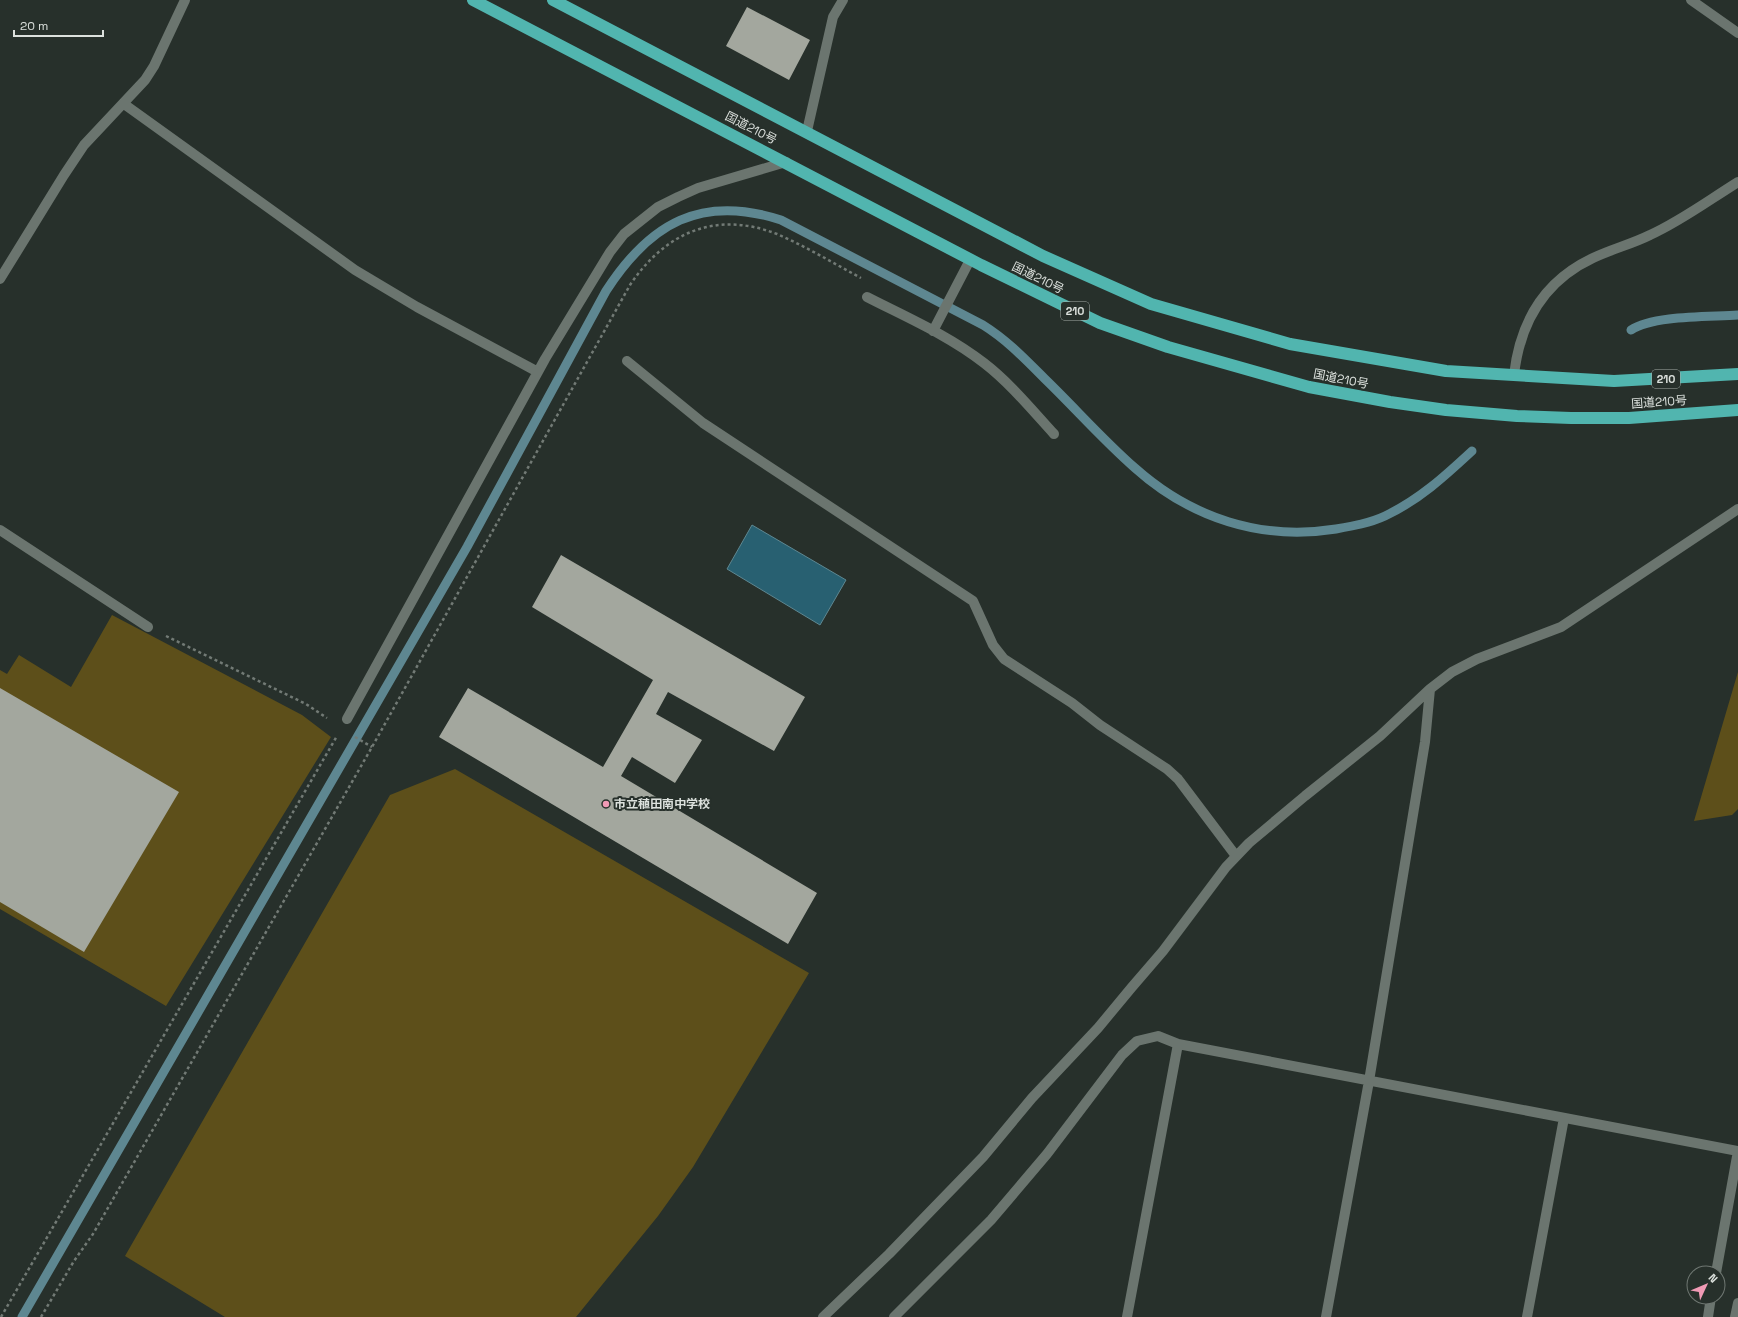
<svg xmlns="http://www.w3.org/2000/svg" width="1738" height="1317" font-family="'Space Grotesk','Noto Sans JP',sans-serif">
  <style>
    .green { fill: #5d4f1a }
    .water { fill: #286071; stroke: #5e8791 }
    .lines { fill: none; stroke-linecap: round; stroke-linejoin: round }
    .stream { stroke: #5e8791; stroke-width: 9 }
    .building { fill: #a3a79e }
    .path { stroke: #727a75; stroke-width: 2.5; stroke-dasharray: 3 3; stroke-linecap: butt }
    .minor { stroke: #6b756f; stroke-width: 10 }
    .highway { stroke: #51b5af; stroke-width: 12 }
    .poi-dot { fill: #f09ab5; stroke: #27302b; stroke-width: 1.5 }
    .labels { text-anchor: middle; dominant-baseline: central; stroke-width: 4; stroke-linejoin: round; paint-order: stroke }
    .shield { fill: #27302b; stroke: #a6aca8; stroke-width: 1 }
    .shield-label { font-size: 11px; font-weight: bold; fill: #dce1dd }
    .street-label { font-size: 12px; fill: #dce1dd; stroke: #27302b }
    .poi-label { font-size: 12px; font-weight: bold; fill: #dce1dd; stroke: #27302b; text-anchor: start }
  </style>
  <rect width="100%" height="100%" fill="#27302b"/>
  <!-- green -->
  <path class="green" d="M112,615l190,100 29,22 -165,269 -166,-97v-239l7,4 12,-19 52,32z
    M1738,672v137l-6,6 -38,6z
    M455,769l354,204 -116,194 -35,49 -82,101h-351l-100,-61 265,-461z"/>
  <!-- water -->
  <path class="water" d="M752,525l94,55 -26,45 -93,-56z"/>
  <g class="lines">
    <!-- stream -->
    <path class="stream" d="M1631,330c22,-15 79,-13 107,-15
      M22,1317l445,-770 139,-256c44,-68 95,-97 175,-71l202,105c24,15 42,34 62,54 30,29 58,61 90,89 56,50 126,73 201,61 17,-3 34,-6 49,-13 34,-16 60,-40 87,-65"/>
  </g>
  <!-- building -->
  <path class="building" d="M747,7l63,33 -21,40 -63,-34z
    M561,555l244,142 -31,54 -106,-59 -12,22 46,26 -27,43 -43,-26 -11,19 196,117 -29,51 -349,-207 29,-49 135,79 50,-87 -121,-73z
    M0,688l179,104 -95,160 -84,-50z"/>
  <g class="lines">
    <!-- path -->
    <path class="path" d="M166,636l140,68 21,14
      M355,737l17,10
      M1,1317l336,-581
      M41,1317l33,-56 19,-27 279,-487 258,-462c35,-52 85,-75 147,-51 28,12 56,29 84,44"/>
    <!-- minor -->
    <path class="minor" d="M1691,0l47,33
      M124,104l231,166 62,37 121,65
      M807,131l26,-114 10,-17
      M0,279l64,-104 20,-30 61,-65 9,-14 31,-66
      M867,297c39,20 81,38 117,66 26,20 48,47 70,71
      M933,331l37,-71
      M627,361l76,62 270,178 20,44 11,14 68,44 28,22 67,44 11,10 58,77
      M1514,375c6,-53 30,-94 79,-117 19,-9 39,-14 57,-23 31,-14 59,-35 88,-53
      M0,530l148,97
      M347,719l198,-360 65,-107 14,-18 34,-27 20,-10 20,-9 88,-26
      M1716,1273l22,-122
      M823,1317l66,-63 94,-97 49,-59 66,-70 34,-41 31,-36 63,-84 23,-24 56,-47 75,-60 50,-47
      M894,1317l97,-97 56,-66 75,-99 15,-14 21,-5 20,8 560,107
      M1127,1317l51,-273
      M1326,1317l43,-236 56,-339 5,-53 22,-17 25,-13 84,-32 177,-118
      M1527,1317l37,-199
      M1708,1317l3,-20
      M1735,1317l3,-14"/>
    <!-- highway -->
    <path class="highway" d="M473,0l508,265 119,58 68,24 141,40 81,15 56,8 71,6 54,2h58l109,-8
      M553,0l490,256 108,48 139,40 156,27 168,10 124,-7"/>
  </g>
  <!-- markers -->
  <circle class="poi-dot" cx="606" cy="804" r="4"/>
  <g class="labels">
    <!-- shield labels -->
    <g class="shield">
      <rect x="1061" y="302" width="28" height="18" rx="3"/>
      <rect x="1652" y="370" width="28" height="18" rx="3"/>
    </g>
    <g class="shield-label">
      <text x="1075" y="311">210</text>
      <text x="1666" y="379">210</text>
    </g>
    <!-- street labels -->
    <g class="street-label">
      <text transform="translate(751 128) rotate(27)">国道210号</text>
      <text transform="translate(1038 278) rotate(26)">国道210号</text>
      <text transform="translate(1341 379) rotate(11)">国道210号</text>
      <text transform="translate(1659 402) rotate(-4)">国道210号</text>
    </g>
    <!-- poi labels -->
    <g class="poi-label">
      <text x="614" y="804">市立稙田南中学校</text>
    </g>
  </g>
  <!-- north arrow -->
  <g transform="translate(1706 1285) rotate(46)"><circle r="19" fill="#27302b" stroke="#6f7772"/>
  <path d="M0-3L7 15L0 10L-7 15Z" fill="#f09ab5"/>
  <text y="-6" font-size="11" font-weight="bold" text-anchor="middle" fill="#dce1dd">N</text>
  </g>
  <!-- scale -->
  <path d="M14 30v6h89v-6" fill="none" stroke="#dce1dd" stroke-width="2"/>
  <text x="20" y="30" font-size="12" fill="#dce1dd" stroke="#27302b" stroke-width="3" paint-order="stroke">20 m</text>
</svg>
